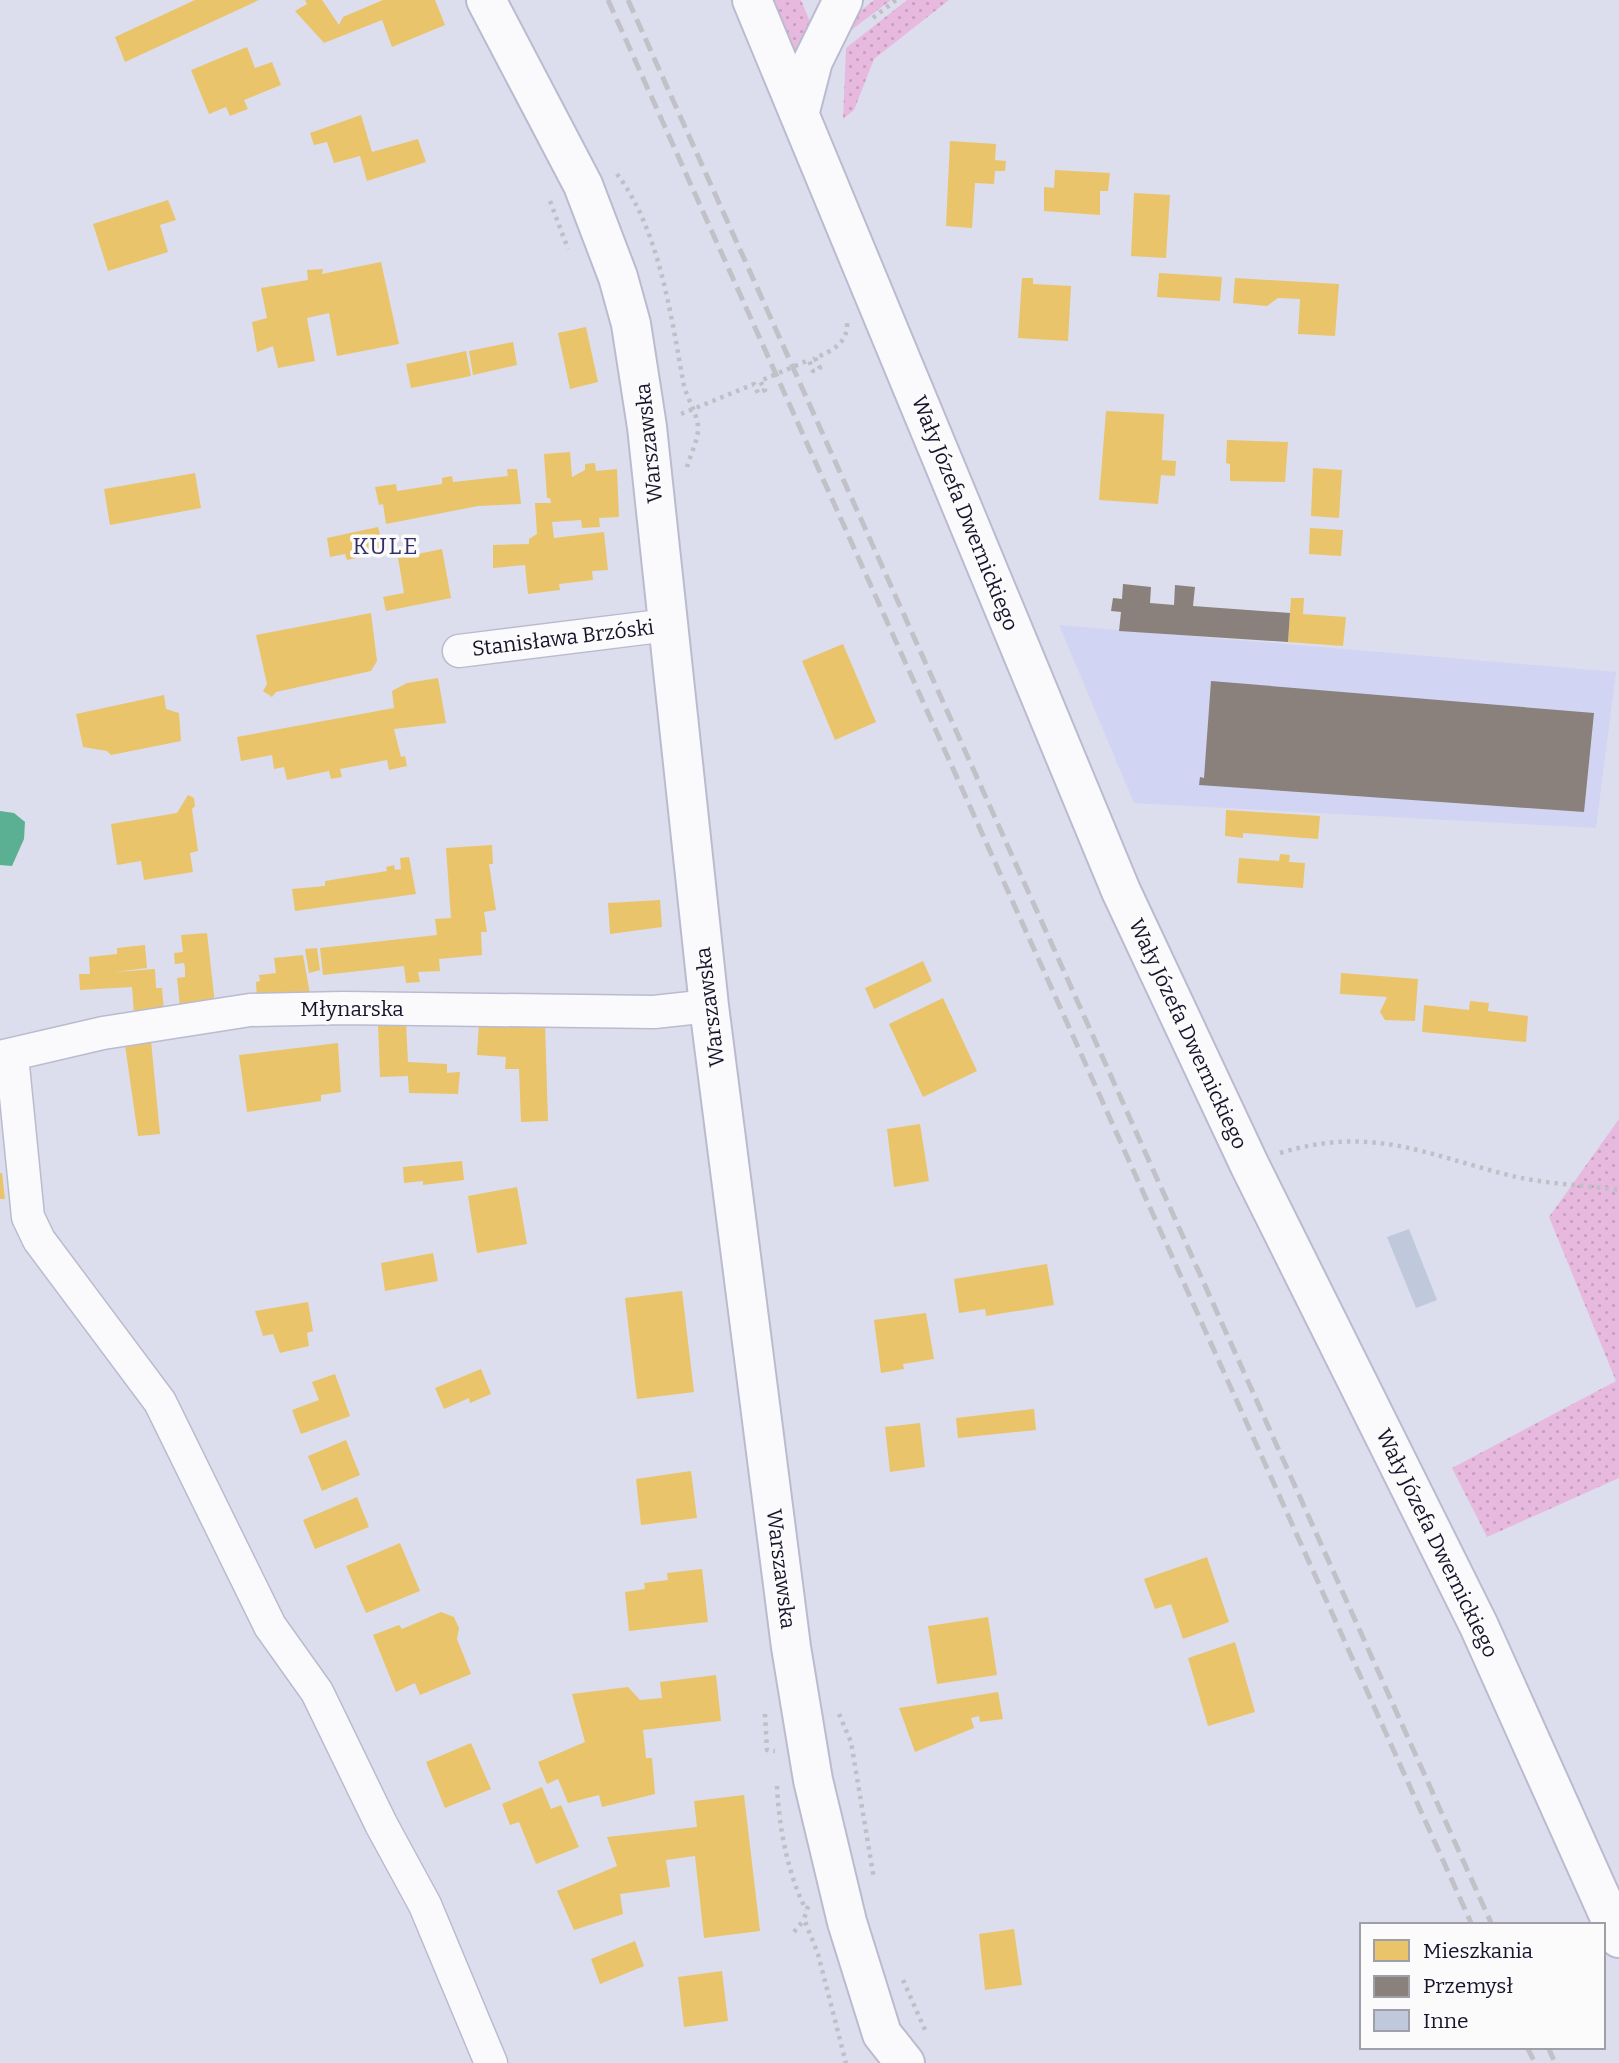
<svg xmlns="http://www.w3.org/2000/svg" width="1619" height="2063" font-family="Bitter,serif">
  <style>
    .built { fill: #d1d4f2 }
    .grass { fill: url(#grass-dots) }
    .water { fill: #5bb094 }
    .homes { fill: #e9c46a }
    .industry { fill: #8a817c }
    .building { fill: #c0c8db }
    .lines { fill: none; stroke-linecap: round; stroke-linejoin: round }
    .street-casing { stroke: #babbcf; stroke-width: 35 }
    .secondary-casing { stroke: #babbcf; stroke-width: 42 }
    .path { stroke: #bfbfc7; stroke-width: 4.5; stroke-dasharray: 3.5 5; stroke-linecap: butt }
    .street { stroke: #fafafc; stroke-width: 32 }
    .secondary { stroke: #fafafc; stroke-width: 38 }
    .rail { stroke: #c1c1c7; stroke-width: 5; stroke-dasharray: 14 7; stroke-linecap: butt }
    .labels { text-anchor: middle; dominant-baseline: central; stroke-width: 7; stroke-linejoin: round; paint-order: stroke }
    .street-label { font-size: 21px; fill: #15142c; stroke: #fbfbfb }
    .neighbourhood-label { font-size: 23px; letter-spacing: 2px; fill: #312f66; stroke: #fbfbfb }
  </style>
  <defs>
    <pattern id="grass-dots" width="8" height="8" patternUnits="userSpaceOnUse" patternTransform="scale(1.75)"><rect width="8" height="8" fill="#e8b9de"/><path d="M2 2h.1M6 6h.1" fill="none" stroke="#c69ebf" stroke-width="1.8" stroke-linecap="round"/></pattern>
  </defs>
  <rect width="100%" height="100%" fill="#dcdeed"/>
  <!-- built -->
  <path class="built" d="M1059,625l557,47 -20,156 -462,-25z"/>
  <!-- grass -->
  <path class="grass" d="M766,0h35l13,31 -14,46z
    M874,0h17l-53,40 14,-22z
    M907,0h42l-75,59 -20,51 -11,9 3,-71z
    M1619,1119v359l-132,59 -35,-69 164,-87 -67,-164z"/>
  <!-- water -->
  <path class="water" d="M0,811l14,2 11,9 -1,17 -12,27 -12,-1z"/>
  <!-- homes -->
  <path class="homes" d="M195,0h64l-134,62 -10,-25z
    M305,0h17l17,25 4,-8 40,-17h52l10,25 -53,22 -10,-27 -58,23 -29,-32 12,-7z
    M247,47l8,21 17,-6 9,23 -37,15 4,9 -8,3 -10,4 -4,-9 -17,7 -18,-44z
    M361,115l11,37 46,-13 8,23 -59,19 -7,-25 -26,7 -7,-21 -13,3 -4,-12z
    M950,141l46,3 -1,16 11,1 -1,10h-10l-1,13 -19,-1 -3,45 -26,-2z
    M1055,170l55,3 -2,18h-8v24l-56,-4v-24l10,1z
    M1134,193l36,2 -4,63 -35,-2z
    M168,200l8,20 -16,5 8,27 -60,19 -15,-47z
    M381,262l18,82 -62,12 -8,-43 -22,5 8,43 -37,7 -5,-22 -16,6 -5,-30 15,-4 -6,-30 47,-8 -1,-10 16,-1 -1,5z
    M1159,273l63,4 -2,24 -63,-4z
    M1022,278h11v6l38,2 -3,55 -50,-3z
    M1235,278l104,6 -4,52 -37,-2 2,-35 -22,-1 -11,8 -34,-3z
    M586,327l12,55 -28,7 -12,-56z
    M513,342l4,23 -44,10 -4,-24z
    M466,351l5,25 -60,12 -5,-24z
    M1106,411l58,3 -2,46 14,1 -1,15 -14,-1 -3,29 -59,-4z
    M1227,440l61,2 -3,40 -55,-1v-17l-4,-1z
    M570,452l2,25 13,-7v-6l10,-1 1,8 21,-2 2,48 -20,1 1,9 -18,1 -1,-8 -29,2 2,16 50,-6 4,38 -16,1 1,9 -34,4 1,6 -32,4 -3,-29 -32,3v-23l36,-1v-5l8,-5 -2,-31h16l-1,-5h-3l-3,-44z
    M1313,468l29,2 -3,48 -28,-2z
    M507,469h10l4,35 -43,2 -92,18 -3,-20 -4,1 -4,-18 21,-3 1,7 45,-7v-6l10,-2 1,6 55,-6z
    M195,473l6,35 -91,17 -6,-36z
    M378,527l5,20 -28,5 1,6 -9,2 -2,-6 -15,3 -3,-19z
    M1310,528l33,2 -2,26 -32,-2z
    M442,549l9,49 -65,13 -3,-14 21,-4 -6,-35z
    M1291,598h13l-1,16 43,3 -3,29 -55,-4z
    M371,613l6,48 -6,10 -95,21 -4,5 -9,-6 4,-7 -11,-49z
    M843,644l33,78 -41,18 -33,-79z
    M438,678l8,45 -52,6 7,28 4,-1 2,10 -18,4 -2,-10 -47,9 2,8 -11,2 -2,-8 -42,9 -3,-13 -10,2 -2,-14 -31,6 -4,-24 157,-29 -2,-17 15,-8z
    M164,695l2,14 13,4 2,28 -70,14 -4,-4 -24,-4 -7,-33z
    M188,795l6,3 1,8 -3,3 6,42 -8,2 3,19 -49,8 -3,-19 -24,4 -6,-41 66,-11z
    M1226,810l94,6 -2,23 -75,-6v5l-18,-2z
    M492,845l1,19h-4l7,46 -12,2 3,20h-6l1,23 -43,4 1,12 -22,1 2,10 -14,1 -2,-17 -81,9 -3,-27 117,-13 -2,-16 16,-1 -5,-70z
    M1280,854l10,1 -1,7 16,1 -2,25 -66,-5 2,-25 40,3z
    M409,857l7,37 -121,17 -3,-22 33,-3v-5l62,-10 -1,-4 8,-2 1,5 6,-1 -1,-11z
    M660,900l2,27 -52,7 -2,-31z
    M207,933l8,71 -35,3 -3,-29 8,-1v-9l-1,-5 -9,1 -1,-11 9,-1 -2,-17z
    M145,945l2,23 -33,4 41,-3 1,19h6l2,23 -30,3 -2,-27 -52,3 -1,-16h11l-1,-17 28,-3v-6z
    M317,948l3,22 -11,3 -4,-24z
    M303,955l7,39 -53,5 -1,-17 4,-1 -1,-6 17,-2 -2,-15z
    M923,961l9,20 -58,28 -9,-21z
    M1341,973l77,6 -3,42 -30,-1 -5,-8 7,-15 -47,-3z
    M943,998l34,73 -54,26 -34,-73z
    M1470,1001l19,2 -1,8 40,5 -2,26 -104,-10 2,-27 45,5z
    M479,1022l66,2 3,97 -27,1 -2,-53h-14l1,-12 -29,-2z
    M406,1023l2,39 39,2v9l13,-1 -2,22 -49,-1 -1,-17 -28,1 -2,-53z
    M151,1041l9,93 -22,2 -13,-91z
    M338,1043l3,49 -20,3v6l-74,11 -8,-57z
    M920,1124l9,57 -35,6 -7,-58z
    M462,1161l2,19 -41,5v-4l-19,2 -1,-16z
    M0,1173h2l3,26h-5z
    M517,1187l10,57 -50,9 -9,-57z
    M433,1253l5,28 -53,10 -4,-28z
    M1047,1264l7,41 -68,11 -1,-7 -26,4 -5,-34z
    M682,1291l12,101 -57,7 -12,-101z
    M308,1302l5,29 -6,2 2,13 -29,7 -7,-19 -10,2 -8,-25z
    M926,1313l8,46 -31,5 1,5 -23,4 -7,-53z
    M481,1369l10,25 -21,9 -1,-5 -25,11 -9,-21z
    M335,1374l15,42 -49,18 -9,-24 27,-10 -7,-18z
    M1034,1409l2,21 -78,8 -2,-20z
    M920,1423l5,44 -35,5 -5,-45z
    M346,1440l14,35 -38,16 -14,-35z
    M691,1471l6,47 -56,7 -5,-46z
    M357,1497l12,30 -54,22 -12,-29z
    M400,1543l20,48 -54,22 -20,-47z
    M1207,1557l22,65 -46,17 -12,-35 -16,5 -11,-30z
    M702,1569l6,53 -79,9 -4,-39 20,-3 -1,-6 24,-3 -1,-7z
    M441,1612l13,5 5,11 -2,11 14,35 -51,21 -5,-12 -19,9 -23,-57 26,-10 3,4z
    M988,1617l9,58 -60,9 -9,-58z
    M1235,1642l20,70 -47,14 -20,-68z
    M716,1675l5,46 -78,9 3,28h6l3,36 -53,13 -3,-12 -31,8 -10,-24 -11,5 -9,-22 47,-20 -13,-48 56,-7 12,13 22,-2 -2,-16z
    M998,1692l5,27 -23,3 -1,-6 -8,2 3,10 -59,24 -16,-44z
    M471,1743l20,46 -46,19 -19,-46z
    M542,1787l9,22 10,-4 18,42 -43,17 -17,-42 -9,3 -8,-21z
    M744,1795l16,136 -56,7 -9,-82 -29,4 4,27 -50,7 3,20 -49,16 -17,-39 60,-25 -10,-29 90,-10 -3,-26z
    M1014,1929l8,56 -37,5 -6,-56z
    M635,1941l9,25 -44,18 -9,-25z
    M722,1971l6,50 -44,6 -6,-50z"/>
  <!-- industry -->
  <path class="industry" d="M1123,584l28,3 -1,16 24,2 1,-20 20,2 -2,19 97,7 -2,29 -169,-11 2,-19 -10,-1 2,-13 9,1z
    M1211,681l383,32 -10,99 -385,-27 1,-8 4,1z"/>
  <!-- building -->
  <path class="building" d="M1409,1229l28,71 -21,8 -29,-71z"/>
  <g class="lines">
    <defs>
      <path id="street" d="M459,651l209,-26
        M12,1056l16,161 11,23 121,162 110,224 47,66 64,132 44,81 66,158
        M0,1057l103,-24 147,-23 93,-2 311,4 55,-6"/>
      <path id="secondary" d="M486,0l97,185 35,92 13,47 16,103 62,579 82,641 22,133 34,142 35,112 23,29
        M752,0l369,891 129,275 229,460 140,312
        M800,111l13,-50 30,-61"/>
    </defs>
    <!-- street casing -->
    <use href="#street" class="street-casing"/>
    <!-- secondary casing -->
    <use href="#secondary" class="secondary-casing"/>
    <!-- path -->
    <path class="path" d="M873,18l23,-18
      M617,174c42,55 54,141 66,207 3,16 13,29 15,45 1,13 -8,29 -11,41
      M550,201l18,48
      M681,414l73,-30 4,9 7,-3 -5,-9 49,-21 4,11 7,-3 -5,-10c17,-7 33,-15 32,-35
      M1280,1153c92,-28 144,1 232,23 34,8 72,9 107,14
      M765,1714l2,36 8,1
      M839,1714l12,28 23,137
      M777,1786c2,41 10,86 29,124
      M808,1906l-4,13 14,35 28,109
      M794,1932l10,-12
      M903,1980l22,50"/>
    <!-- street -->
    <use href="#street" class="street"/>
    <!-- secondary -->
    <use href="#secondary" class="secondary"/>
    <!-- rail -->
    <path class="rail" d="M608,0l864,1925
      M628,0l864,1925
      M1527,2047l8,16
      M1548,2047l7,16"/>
  </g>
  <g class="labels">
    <!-- street labels -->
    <g class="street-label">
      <text transform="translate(649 443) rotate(-96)">Warszawska</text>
      <text transform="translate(965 513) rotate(68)">Wały Józefa Dwernickiego</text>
      <text transform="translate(563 638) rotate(-7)">Stanisława Brzóski</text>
      <text transform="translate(710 1007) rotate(-97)">Warszawska</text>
      <text x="352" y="1009">Młynarska</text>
      <text transform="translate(1188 1034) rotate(65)">Wały Józefa Dwernickiego</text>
      <text transform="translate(1437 1543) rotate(64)">Wały Józefa Dwernickiego</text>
      <text transform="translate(781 1569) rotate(83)">Warszawska</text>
    </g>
    <!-- neighbourhood labels -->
    <g class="neighbourhood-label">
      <text x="386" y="546">KULE</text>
    </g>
  </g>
  <!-- legend -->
  <rect x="1360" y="1923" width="245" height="126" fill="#fbfbfb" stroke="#9f9fa8" stroke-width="2"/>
  <rect x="1374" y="1940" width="35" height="21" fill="#e9c46a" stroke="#9f9fa8" stroke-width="2"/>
  <text x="1423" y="1958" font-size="21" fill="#15142c">Mieszkania</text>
  <rect x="1374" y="1976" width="35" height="21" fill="#8a817c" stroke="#9f9fa8" stroke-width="2"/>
  <text x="1423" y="1993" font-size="21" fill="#15142c">Przemysł</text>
  <rect x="1374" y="2010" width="35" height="21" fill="#c0c8db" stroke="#9f9fa8" stroke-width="2"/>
  <text x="1423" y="2028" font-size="21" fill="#15142c">Inne</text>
</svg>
